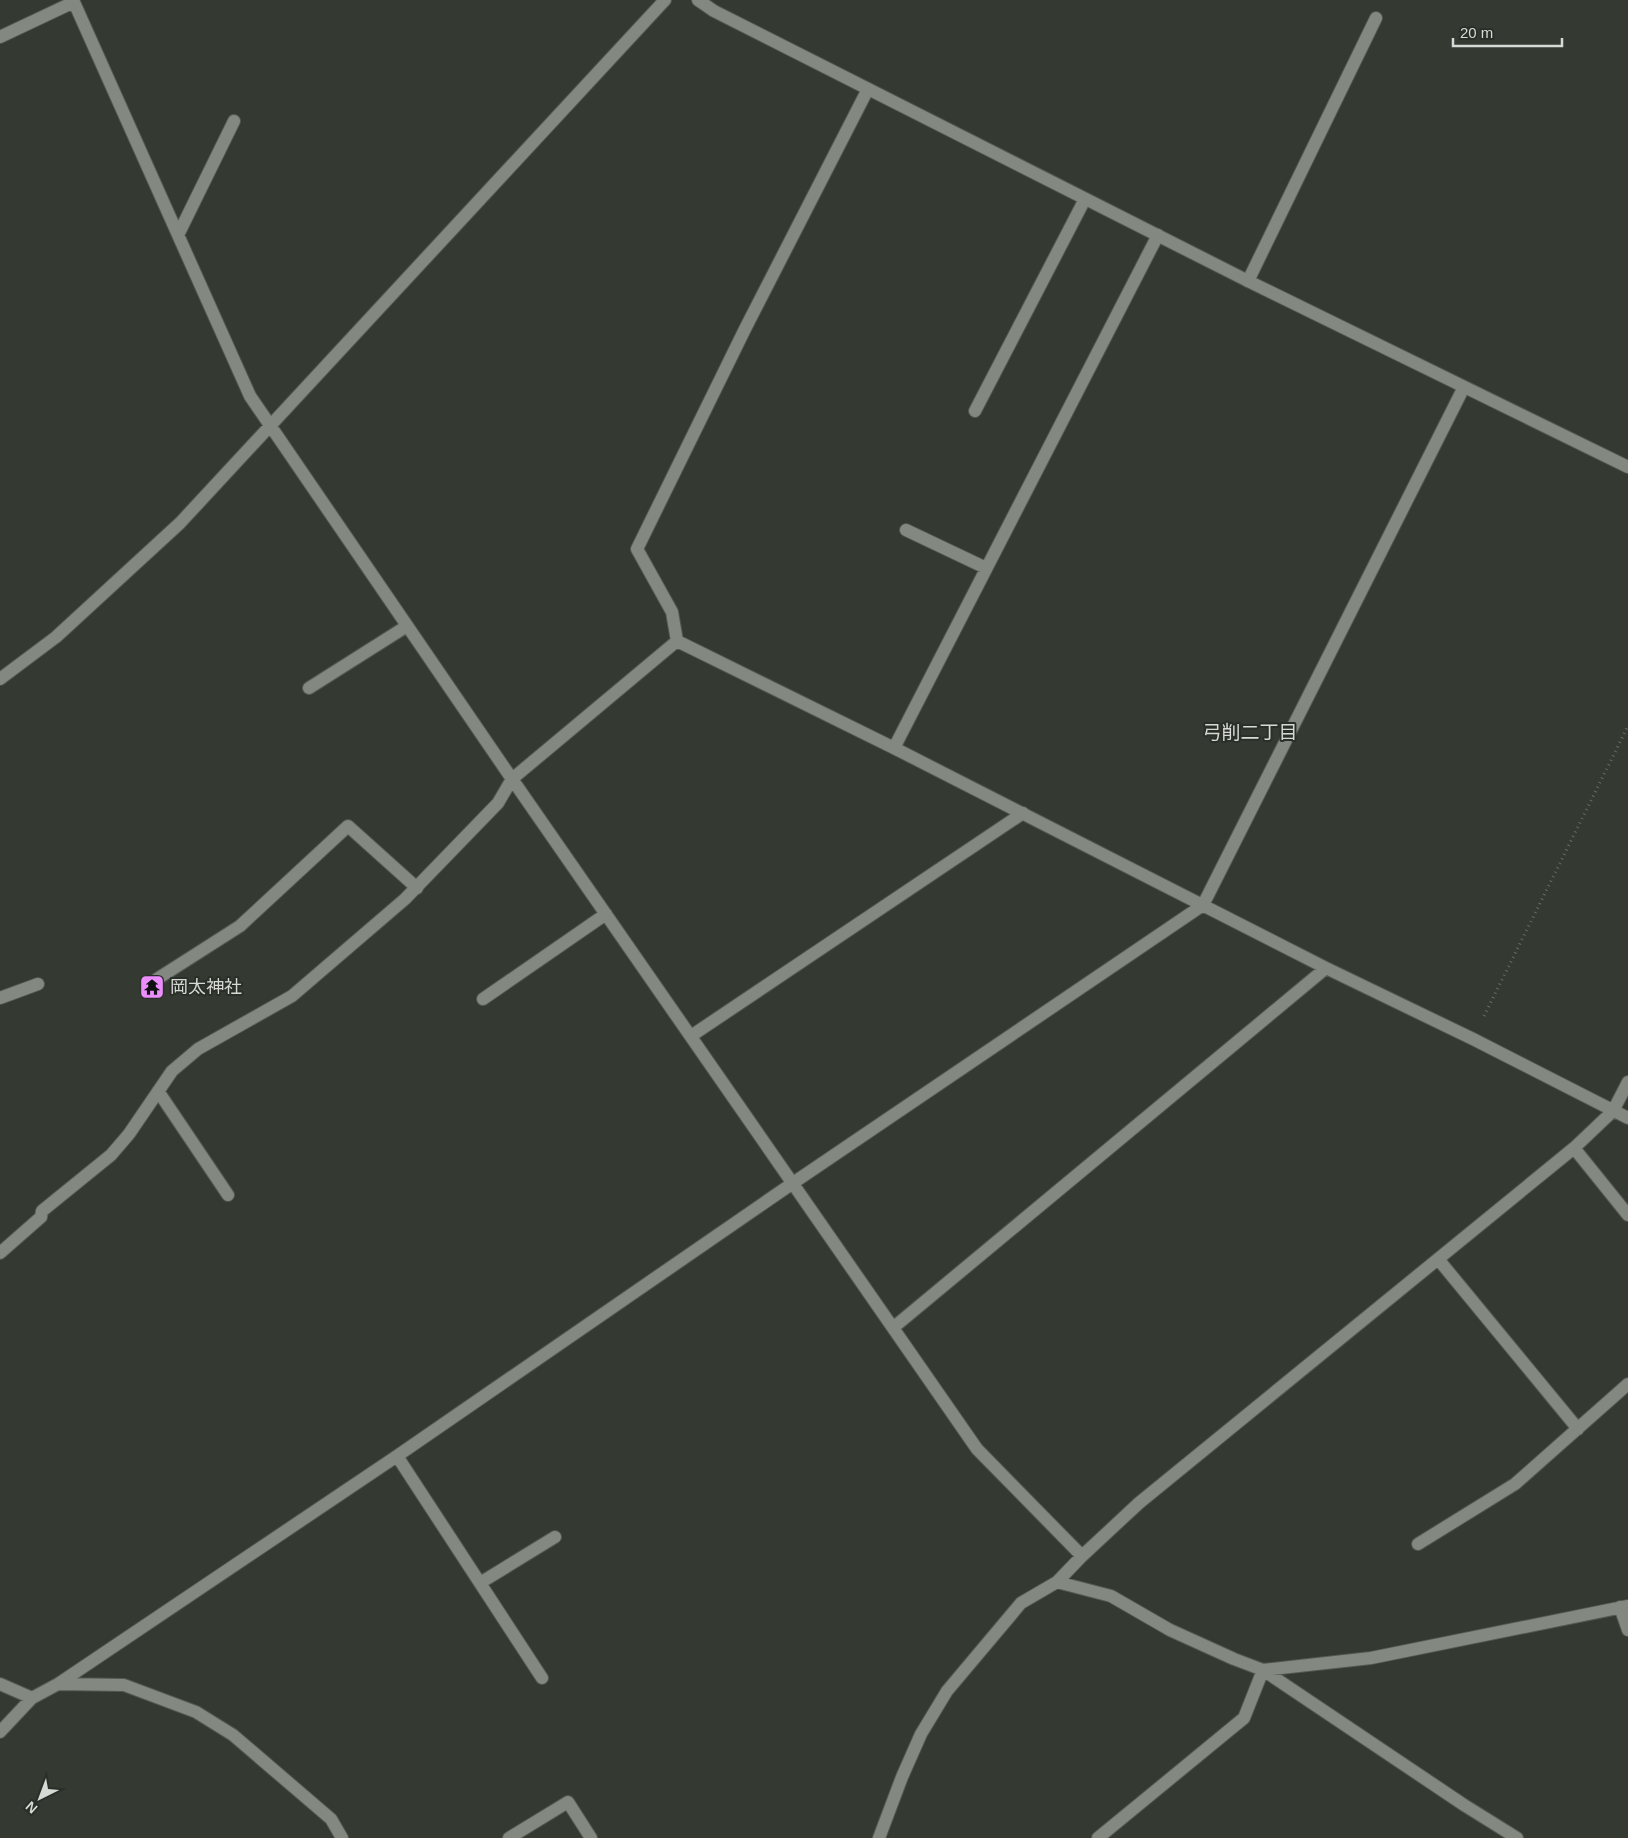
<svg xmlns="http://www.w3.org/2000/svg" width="1628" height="1838" font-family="Arial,'Noto Sans JP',sans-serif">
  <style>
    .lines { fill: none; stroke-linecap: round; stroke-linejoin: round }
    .service-casing { stroke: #545852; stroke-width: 14 }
    .minor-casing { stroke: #545852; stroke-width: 14 }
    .tertiary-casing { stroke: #545852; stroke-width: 14 }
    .path { stroke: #676b65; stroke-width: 3; stroke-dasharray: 1 4; stroke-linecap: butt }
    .service { stroke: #838981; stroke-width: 12 }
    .minor { stroke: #838981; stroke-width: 12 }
    .tertiary { stroke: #838981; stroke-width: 12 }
    .labels { text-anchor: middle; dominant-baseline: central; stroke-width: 4; stroke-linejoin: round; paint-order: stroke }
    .poi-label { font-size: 18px; fill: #d6d9d5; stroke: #2a2f28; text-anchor: start }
    .neighbourhood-label { font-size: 19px; fill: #d6d9d5; stroke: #2a2f28 }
  </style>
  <rect width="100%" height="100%" fill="#343932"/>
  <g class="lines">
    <defs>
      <path id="service" d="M157,979l83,-53 108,-100 69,62
        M0,998l38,-14
        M691,1036l332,-223
        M509,1838l59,-36 23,36"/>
      <path id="minor" d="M73,0l177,396 262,383 465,670 105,107
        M0,37l74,-35
        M178,235l56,-114
        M1248,281l128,-263
        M975,411l110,-212
        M906,530l80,38
        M677,641l-5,-29 -35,-63 108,-220 123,-240
        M0,679l56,-42 124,-114 485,-523
        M309,688l98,-62
        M894,748l264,-513
        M483,999l123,-85
        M158,1091l70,104
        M1574,1148l54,67
        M0,1253l41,-36 1,-6 69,-56 18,-21 43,-63 26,-22 94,-53 113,-97 93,-96 14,-24 165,-138 217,107 432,220 147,71 155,79
        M1438,1259l140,170
        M894,1327l432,-359
        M397,1456l145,222
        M1418,1544l97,-60 113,-100
        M1057,1582l54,14 59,34 64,29 29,11 201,135 53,33
        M480,1583l75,-46
        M1620,1607l8,23
        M1263,1670l108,-12 257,-52
        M0,1684l32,14 26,-14 339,-228 396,-273 410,-278 261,-518
        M58,1684l66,1 72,27 37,23 98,84 11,19
        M0,1732l32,-34
        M879,1838l23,-61 19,-43 26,-43 74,-88 36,-21 25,-26 57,-53 435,-355 39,-37 15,-29
        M1098,1838l146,-120 19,-48"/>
      <path id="tertiary" d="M698,0l16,11 534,270 380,186"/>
    </defs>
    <!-- service casing -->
    <use href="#service" class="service-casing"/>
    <!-- minor casing -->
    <use href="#minor" class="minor-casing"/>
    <!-- tertiary casing -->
    <use href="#tertiary" class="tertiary-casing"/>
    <!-- path -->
    <path class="path" d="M1484,1016l144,-290"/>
    <!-- service -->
    <use href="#service" class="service"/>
    <!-- minor -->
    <use href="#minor" class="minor"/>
    <!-- tertiary -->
    <use href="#tertiary" class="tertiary"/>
  </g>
  <!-- icons -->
  <defs>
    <symbol id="temple-square" viewBox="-11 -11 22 22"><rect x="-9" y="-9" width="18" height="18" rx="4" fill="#eb8dfc" stroke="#2a2f28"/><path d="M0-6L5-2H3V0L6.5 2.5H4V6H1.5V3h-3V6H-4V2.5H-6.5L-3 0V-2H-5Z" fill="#111"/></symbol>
  </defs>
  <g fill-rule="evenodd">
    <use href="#temple-square" x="138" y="973" width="28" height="28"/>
  </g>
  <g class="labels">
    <!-- poi labels -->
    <g class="poi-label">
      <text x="170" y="987">岡太神社</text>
    </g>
    <!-- neighbourhood labels -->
    <g class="neighbourhood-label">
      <text x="1250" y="732">弓削二丁目</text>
    </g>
  </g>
  <!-- north arrow -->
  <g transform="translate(40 1798) rotate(222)" stroke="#2a2f28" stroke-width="4" paint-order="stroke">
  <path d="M0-4L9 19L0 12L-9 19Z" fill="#d6d9d5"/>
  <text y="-8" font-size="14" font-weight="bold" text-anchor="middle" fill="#d6d9d5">N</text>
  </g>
  <!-- scale -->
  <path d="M1453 38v8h109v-8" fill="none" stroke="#d6d9d5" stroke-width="2.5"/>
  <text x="1460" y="38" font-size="15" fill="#d6d9d5" stroke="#2a2f28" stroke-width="4" paint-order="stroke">20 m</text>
</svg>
